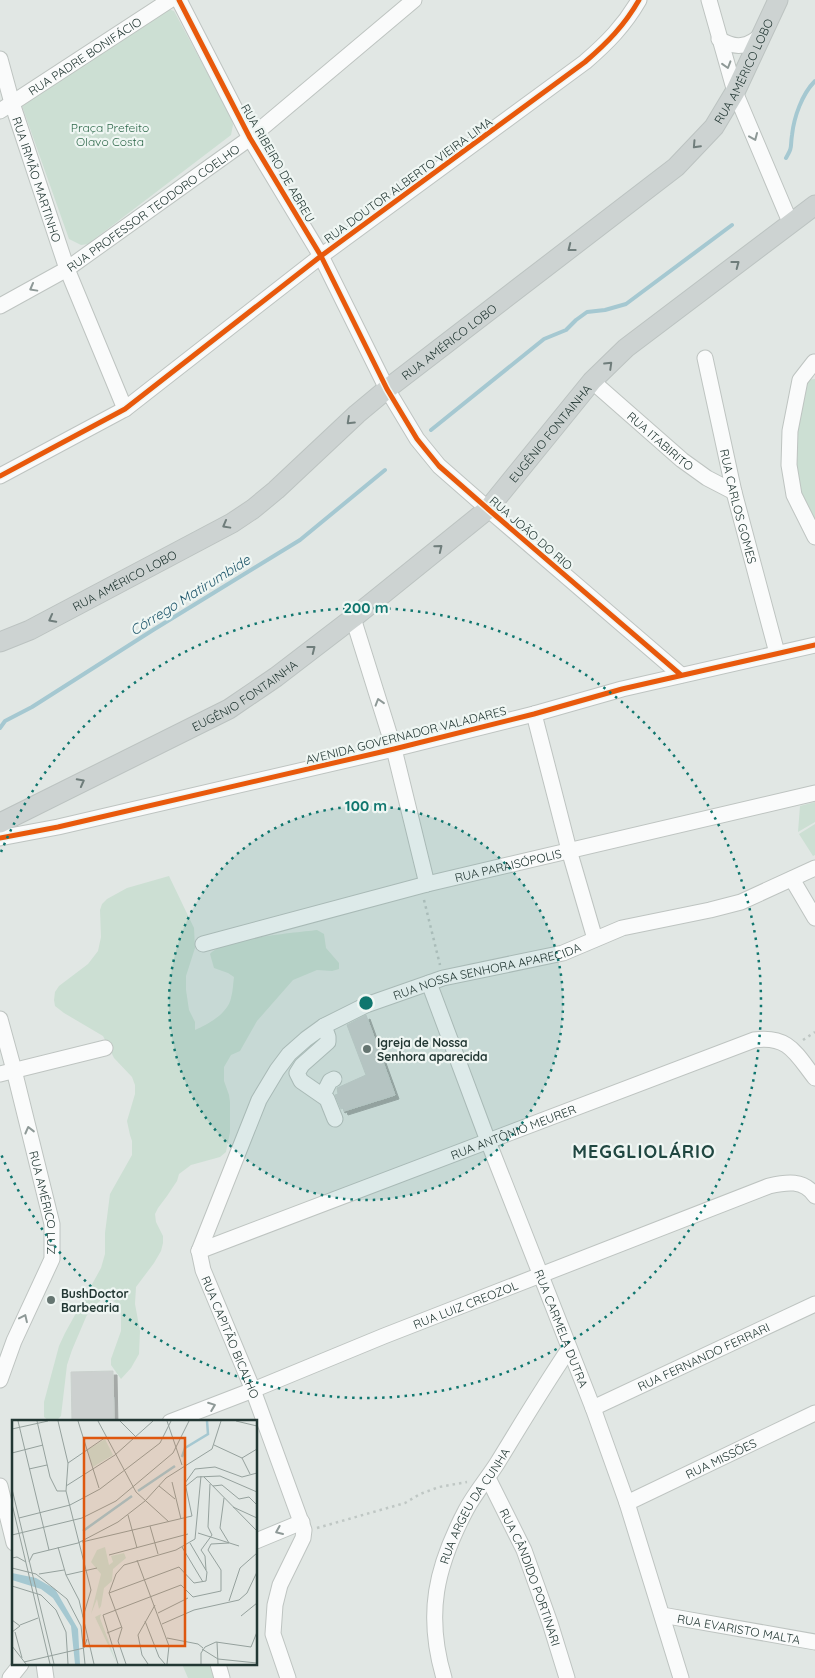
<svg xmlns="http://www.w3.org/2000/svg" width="815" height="1678" font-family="Quicksand,sans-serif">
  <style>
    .green { fill: #ccdfd3 }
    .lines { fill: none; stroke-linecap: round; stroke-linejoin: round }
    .stream { stroke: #a5c8d1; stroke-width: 4 }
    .building { fill: #ccd0cf; stroke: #cad0cd; filter: url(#shadow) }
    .minor-casing { stroke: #bec4c1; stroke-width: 17 }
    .major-casing { stroke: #bcc3c1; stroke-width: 21 }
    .path { stroke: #bfc7c4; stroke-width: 2.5; stroke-dasharray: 2.5 4; stroke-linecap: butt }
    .minor { stroke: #fafbfb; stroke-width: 15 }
    .major { stroke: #cdd3d2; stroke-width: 19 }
    .cycleway-casing { stroke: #eff6f3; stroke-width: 8 }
    .cycleway { stroke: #e8590c; stroke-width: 5 }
    .oneway { stroke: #8e9997 }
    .oneway2 { stroke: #6f7d7b }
    .ring { fill: none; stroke: #0f766e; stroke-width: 2.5; stroke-dasharray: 2.5 5 }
    .poi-dot { fill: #657571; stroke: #eff6f3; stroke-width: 2 }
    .labels { text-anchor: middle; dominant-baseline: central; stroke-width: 4.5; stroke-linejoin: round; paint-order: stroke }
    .street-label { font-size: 12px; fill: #223733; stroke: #eff6f3 }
    .park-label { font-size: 12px; fill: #306a4c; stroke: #eff6f3 }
    .poi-label { font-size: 12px; font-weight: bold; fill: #223733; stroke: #eff6f3; text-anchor: start }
    .water-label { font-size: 14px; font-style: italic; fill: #22596d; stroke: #eff6f3 }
    .district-label { font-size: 18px; font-weight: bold; letter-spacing: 1px; fill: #204741; stroke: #eff6f3 }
    .inset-river { fill: none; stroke: #a5c8d1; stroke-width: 2.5 }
    .inset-road { fill: none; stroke: #95a19d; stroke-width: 1 }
    .view { fill: #de570e; fill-opacity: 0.15; stroke: #de570e; stroke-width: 2.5 }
    .inset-edge { fill: none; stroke: #223733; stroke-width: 2.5 }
    .centre { fill: #0f766e; stroke: #eff6f3; stroke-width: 2.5 }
    .ring-label { font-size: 15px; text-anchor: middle; font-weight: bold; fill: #0f766e; stroke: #eff6f3; stroke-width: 4.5; stroke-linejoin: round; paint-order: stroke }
  </style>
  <defs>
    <filter id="shadow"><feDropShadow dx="4" dy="4" stdDeviation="0" flood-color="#0004"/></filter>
  </defs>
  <rect width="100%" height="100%" fill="#e1e7e4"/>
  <!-- green -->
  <path class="green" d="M168,9l6,2 58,108 1,6 -2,10 -143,109 -7,1 -12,-6 -47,-133z
    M815,379v154l-24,-68 12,-85z
    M815,802v20l-17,10 2,-26z
    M815,824v31l-2,1 -14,-22z
    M169,876l25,52 1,20 -9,28v14l3,20 6,12v8c14,-6 33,-17 36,-32 2,-7 2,-14 3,-21l-6,-4 -14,-5 -4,-14c14,-16 84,-21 107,-24l7,4 2,14 13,15v6l-7,2 -15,-1 -24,10 -36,41 -17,30 -9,4 -7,12v14l5,14 1,7v30l-4,20 -6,5 -29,8 -12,9 -2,7 -10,15 -9,12 -3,6 1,8 7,14v7l-2,8 -7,12 -18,24 -1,17 5,27 -1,23 -8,14 -10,11 -10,-14v-6l10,-28v-22l-10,-11 -6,-1 -13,10 -6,10 -14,33 -5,15 -6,51 -5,5h-7l-5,-4v-15l15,-56 6,-13 36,-65 4,-14v-21l5,-39 22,-39v-14l-2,-6 -3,-14 8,-27v-9l-3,-8 -18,-19 -11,-22 -39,-23 -9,-7 -1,-6 1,-8 4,-6 29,-22 10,-13 3,-14 -1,-27 2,-6 5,-5 20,-11z
    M182,1664h27l5,14h-26z"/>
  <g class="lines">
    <!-- stream -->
    <path class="stream" d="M786,158c7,-12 4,-10 6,-23 2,-18 10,-41 23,-54
      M431,430l113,-91 22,-9 10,-10 11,-8 18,-2 21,-6 106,-79
      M0,728l5,-7 27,-14 121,-77 147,-90 85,-70"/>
  </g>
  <!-- building -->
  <path class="building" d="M366,1015l29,80 -51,16 -1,-3 -2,1 -6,-14 3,-1 -1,-6 29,-13 -19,-50z
    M113,1371l1,51h-42l-1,-50z"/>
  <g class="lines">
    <defs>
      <g id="minor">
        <path d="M179,0l71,138 71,118 66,133 30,50 22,27 49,43 193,166"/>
        <path d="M709,0l26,92 55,130"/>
        <path d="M719,39c16,10 29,9 43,-5"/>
        <path id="s1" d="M0,59l12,44 55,166 58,140"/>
        <path id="s2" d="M0,111l170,-111"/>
        <path id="s3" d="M0,306l67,-37 183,-131 164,-138"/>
        <path id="s4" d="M705,358l29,134 43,161"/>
        <path d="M814,362l-14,18 -10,51 -1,34 5,30 21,42"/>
        <path id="s5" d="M592,381l90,79 25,18 27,14"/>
        <path d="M0,476l125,-67 196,-153 264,-194c22,-19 39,-36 54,-62"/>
        <path d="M353,618l41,131 33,135"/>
        <path d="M534,714l35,136 26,89"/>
        <path d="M0,838l58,-11 336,-78 140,-35 88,-25 193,-44"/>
        <path d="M792,879l23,39"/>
        <path id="s6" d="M203,944l224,-60 388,-91"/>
        <path id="s7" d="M429,983l59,158 105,267 34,95 54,175"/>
        <path id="s8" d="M0,1019l14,51 38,154v35l-38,82 -14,39"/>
        <path d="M324,1026l4,11v5l-26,23 -5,8 4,8 26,18 8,20"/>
        <path d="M0,1074l105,-26"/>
        <path d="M323,1095l7,-14 4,-2"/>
        <path id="s9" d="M199,1251l60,-151 18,-30 12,-16 17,-15 18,-13 42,-21 77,-27 120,-25 59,-25 88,-18 31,-8 74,-34"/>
        <path id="s10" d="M199,1251l555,-211c35,-5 42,14 61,38"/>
        <path id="s11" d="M199,1251l4,19 50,120 51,140 -1,8 -23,47 -5,20 -2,29 15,44"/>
        <path id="s12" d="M593,1408l222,-104"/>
        <path id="s13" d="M170,1422l83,-32 131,-54 385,-150c17,-4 35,-7 46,10"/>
        <path id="s14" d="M488,1478l36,72 26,73 17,55"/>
        <path d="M0,1486l14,57"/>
        <path id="s15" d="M627,1503l188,-90"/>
        <path d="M256,1541l46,-19"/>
        <path id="s16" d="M662,1615l153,27"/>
        <path d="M44,1664l2,14"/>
        <path d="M218,1664l4,14"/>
        <path d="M10,1678l11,-14"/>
        <path id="s17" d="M444,1678c-19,-64 -8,-111 22,-168 9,-17 22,-32 32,-48 23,-38 46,-76 71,-113"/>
      </g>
      <g id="major">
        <path id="s18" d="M0,642l30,-12 202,-107 21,-14 23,-19 81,-76 30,-25 289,-222 38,-40 21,-35 43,-92"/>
        <path id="s19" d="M0,823l229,-114 47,-32 77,-59 135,-109 104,-128 34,-33 189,-143"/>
      </g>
    </defs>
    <!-- minor casing -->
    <use href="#minor" class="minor-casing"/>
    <!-- major casing -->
    <use href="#major" class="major-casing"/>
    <!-- path -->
    <path class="path" d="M424,900l16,65
      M803,1040l12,-8
      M317,1528l88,-25 15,-9 19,-7 28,-5"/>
    <!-- minor -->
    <use href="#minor" class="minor"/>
    <!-- major -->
    <use href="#major" class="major"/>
    <defs>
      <path id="cycleway" d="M179,0l71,138 71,118 66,133 30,50 22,27 49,43 193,166
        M0,476l125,-67 196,-153 264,-194c22,-19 39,-36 54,-62
        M0,838l58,-11 336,-78 140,-35 88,-25 193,-44"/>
    </defs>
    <!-- cycleway casing -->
    <use href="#cycleway" class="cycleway-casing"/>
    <!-- cycleway -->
    <use href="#cycleway" class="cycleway"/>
  </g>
  <!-- one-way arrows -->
  <defs><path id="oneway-chevron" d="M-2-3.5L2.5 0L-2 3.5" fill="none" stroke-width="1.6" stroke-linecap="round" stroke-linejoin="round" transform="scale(1.25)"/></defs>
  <g class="oneway">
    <use href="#oneway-chevron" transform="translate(727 65) rotate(73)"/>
    <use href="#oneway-chevron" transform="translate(754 137) rotate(67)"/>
    <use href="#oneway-chevron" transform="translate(33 288) rotate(151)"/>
    <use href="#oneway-chevron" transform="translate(379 702) rotate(-107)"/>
    <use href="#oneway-chevron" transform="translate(29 1130) rotate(-104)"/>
    <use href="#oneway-chevron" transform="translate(24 1318) rotate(-65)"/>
    <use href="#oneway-chevron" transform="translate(212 1406) rotate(-21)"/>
    <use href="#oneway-chevron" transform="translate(279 1531) rotate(157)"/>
  </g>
  <g class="oneway2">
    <use href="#oneway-chevron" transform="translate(696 145) rotate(133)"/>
    <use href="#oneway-chevron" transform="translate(571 248) rotate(142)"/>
    <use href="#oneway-chevron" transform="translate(736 264) rotate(-37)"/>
    <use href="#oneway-chevron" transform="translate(609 365) rotate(-44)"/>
    <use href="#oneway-chevron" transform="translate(350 421) rotate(137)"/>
    <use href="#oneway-chevron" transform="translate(226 525) rotate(151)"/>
    <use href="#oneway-chevron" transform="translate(439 548) rotate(-39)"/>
    <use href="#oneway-chevron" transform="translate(52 619) rotate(152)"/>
    <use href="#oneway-chevron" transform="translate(312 649) rotate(-38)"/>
    <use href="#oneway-chevron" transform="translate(81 782) rotate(-28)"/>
  </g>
  <!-- distance rings -->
  <circle cx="366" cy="1003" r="197" fill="#0f766e" fill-opacity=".12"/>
  <g class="ring">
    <circle cx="366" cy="1003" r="197"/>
    <path d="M1 852A395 395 0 1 1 1 1154"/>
  </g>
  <!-- markers -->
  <g class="poi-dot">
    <circle cx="367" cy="1049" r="5"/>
    <circle cx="51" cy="1300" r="5"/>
  </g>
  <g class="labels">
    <!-- street labels -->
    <g class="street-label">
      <text stroke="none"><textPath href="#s2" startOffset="101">RUA PADRE BONIFÁCIO</textPath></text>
      <text stroke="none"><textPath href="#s18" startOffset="949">RUA AMÉRICO LOBO</textPath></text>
      <text transform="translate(278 163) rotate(60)">RUA RIBEIRO DE ABREU</text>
      <text stroke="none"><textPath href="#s1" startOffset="126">RUA IRMÃO MARTINHO</textPath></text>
      <text transform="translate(408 180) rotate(-36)">RUA DOUTOR ALBERTO VIEIRA LIMA</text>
      <text stroke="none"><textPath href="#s3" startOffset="182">RUA PROFESSOR TEODORO COELHO</textPath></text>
      <text stroke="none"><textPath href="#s18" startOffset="544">RUA AMÉRICO LOBO</textPath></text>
      <text stroke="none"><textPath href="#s19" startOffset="681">EUGÊNIO FONTAINHA</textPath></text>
      <text stroke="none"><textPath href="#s5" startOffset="91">RUA ITABIRITO</textPath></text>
      <text stroke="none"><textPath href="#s4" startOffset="152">RUA CARLOS GOMES</textPath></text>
      <text transform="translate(531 533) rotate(41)">RUA JOÃO DO RIO</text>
      <text stroke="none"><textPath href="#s18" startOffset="139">RUA AMÉRICO LOBO</textPath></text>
      <text stroke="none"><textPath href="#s19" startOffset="276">EUGÊNIO FONTAINHA</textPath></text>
      <text transform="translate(406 735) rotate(-14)">AVENIDA GOVERNADOR VALADARES</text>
      <text stroke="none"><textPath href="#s6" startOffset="315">RUA PARAISÓPOLIS</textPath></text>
      <text stroke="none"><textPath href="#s9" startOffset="435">RUA NOSSA SENHORA APARECIDA</textPath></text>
      <text stroke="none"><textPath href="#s10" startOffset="336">RUA ANTÔNIO MEURER</textPath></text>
      <text stroke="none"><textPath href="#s8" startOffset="189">RUA AMÉRICO LUZ</textPath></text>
      <text stroke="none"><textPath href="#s13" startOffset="318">RUA LUIZ CREOZOL</textPath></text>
      <text stroke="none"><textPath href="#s7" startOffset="370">RUA CARMELA DUTRA</textPath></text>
      <text stroke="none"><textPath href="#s11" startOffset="92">RUA CAPITÃO BICALHO</textPath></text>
      <text stroke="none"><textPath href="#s12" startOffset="122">RUA FERNANDO FERRARI</textPath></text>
      <text stroke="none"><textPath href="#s15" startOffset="104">RUA MISSÕES</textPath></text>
      <text stroke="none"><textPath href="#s17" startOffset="182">RUA ARGEU DA CUNHA</textPath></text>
      <text stroke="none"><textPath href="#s14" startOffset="108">RUA CÂNDIDO PORTINARI</textPath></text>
      <text stroke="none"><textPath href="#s16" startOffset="78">RUA EVARISTO MALTA</textPath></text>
    </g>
    <!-- park labels -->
    <g class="park-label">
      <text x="110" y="127">Praça Prefeito<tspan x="110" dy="14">Olavo Costa</tspan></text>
    </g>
    <!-- poi labels -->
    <g class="poi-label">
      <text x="377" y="1042">Igreja de Nossa<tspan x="377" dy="14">Senhora aparecida</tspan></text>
      <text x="61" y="1293">BushDoctor<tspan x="61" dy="14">Barbearia</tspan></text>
    </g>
    <!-- water labels -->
    <g class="water-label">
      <text transform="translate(190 595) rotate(-32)">Córrego Matirumbide</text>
    </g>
    <!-- district labels -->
    <g class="district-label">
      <text x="644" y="1151">MEGGLIOLÁRIO</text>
    </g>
  </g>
  <!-- overview -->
  <g transform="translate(12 1420)">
    <rect width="245" height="245" fill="#e1e7e4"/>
    <path d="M93,19l8,16 -20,12 -6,-17zM93,127l4,18 4,-3 -2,-6 13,-3 2,5 -13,11 -1,12 -8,7 -3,18 -2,3 -2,-10 -6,15 10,-40 -10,-12 6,-12zM89,194l-1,4 17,46 -22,-47z" fill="#ccdfd3"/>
    <path d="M0,153l24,5 19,11 23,40 2,35h-5l-4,-38 -18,-28 -12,-9 -29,-9z" fill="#a5c8d1"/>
    <path class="inset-river" d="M170,37l3,-9 23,-14 -1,-13M126,71l37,-25M71,111l49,-35"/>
    <path class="inset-road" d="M6,1l31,129M25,1l13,56 7,14h9M46,1l10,42 -2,28 25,99 -8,27M66,1l21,67M86,1l38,71 33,30M108,1l16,16M155,1l15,44M224,1l21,5M0,9l36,-8M202,25l28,13 15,-9M0,33l31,-8M230,38l8,16M56,43l38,-26M17,49l18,-4M192,57l53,54M160,62l9,37M54,66l49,-31 38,-34M147,66l16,13M174,66l11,-9 23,-1 37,16M201,66l9,-1 17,14 10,-2 8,8M0,69l42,175M0,84l38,160M221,87l24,11M116,95l9,33M7,98l51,-13 30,-16 60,-46 11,-22M138,106l8,28M186,113l41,13M0,115l70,-17 34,-17 57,-48 16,-32M70,122l110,-26 -7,-33 10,-14 20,-2 27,10 15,-4M46,127l8,28 13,25 15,64M170,127l21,35M97,135l79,-21M0,138l5,-1 9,5M125,140l32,86 -2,18M17,142l4,-8 45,-11 40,-21 27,-21 21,-23 46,-29 9,-28M0,148l24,6 31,25 14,27 4,38M194,150l-1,-14 -4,-6 11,-15 -4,-8 2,-43M27,154l25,-4M54,155l31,-7M0,166l29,9 15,15 10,22 2,32M97,173l7,-19 8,-9 52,-15 19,-11 6,-63M97,173l70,-26 15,16 12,-2 1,-9 -17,-29M97,173l13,35 -4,13 8,23M217,181l11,-33 17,-15M146,193l30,-15M229,196l16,-13M0,200l8,6 -8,6M133,201l14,36 6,7M150,204l32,-14 45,-10 8,-7 10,-21M8,205l18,-7M3,212l7,26M95,213l15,-6M155,218l31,6 5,4M205,222l1,22M0,226l14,18M190,229l16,10 39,4M12,242l60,-14 3,-9M106,244l-15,-49 78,-30 12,12 28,-6v-21l-13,-20 3,-6 18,-1 -9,-15 4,-30M136,244l-6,-9 -4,-20 17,-30M189,244v-11l4,-6 11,-5 35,5 6,-15"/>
    <path class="view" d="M72,18h101v208h-101z"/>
    <rect width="245" height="245" class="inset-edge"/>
  </g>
  <circle cx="366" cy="1003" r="8" class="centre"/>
  <g class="ring-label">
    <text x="366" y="613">200 m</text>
    <text x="366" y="811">100 m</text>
  </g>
</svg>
